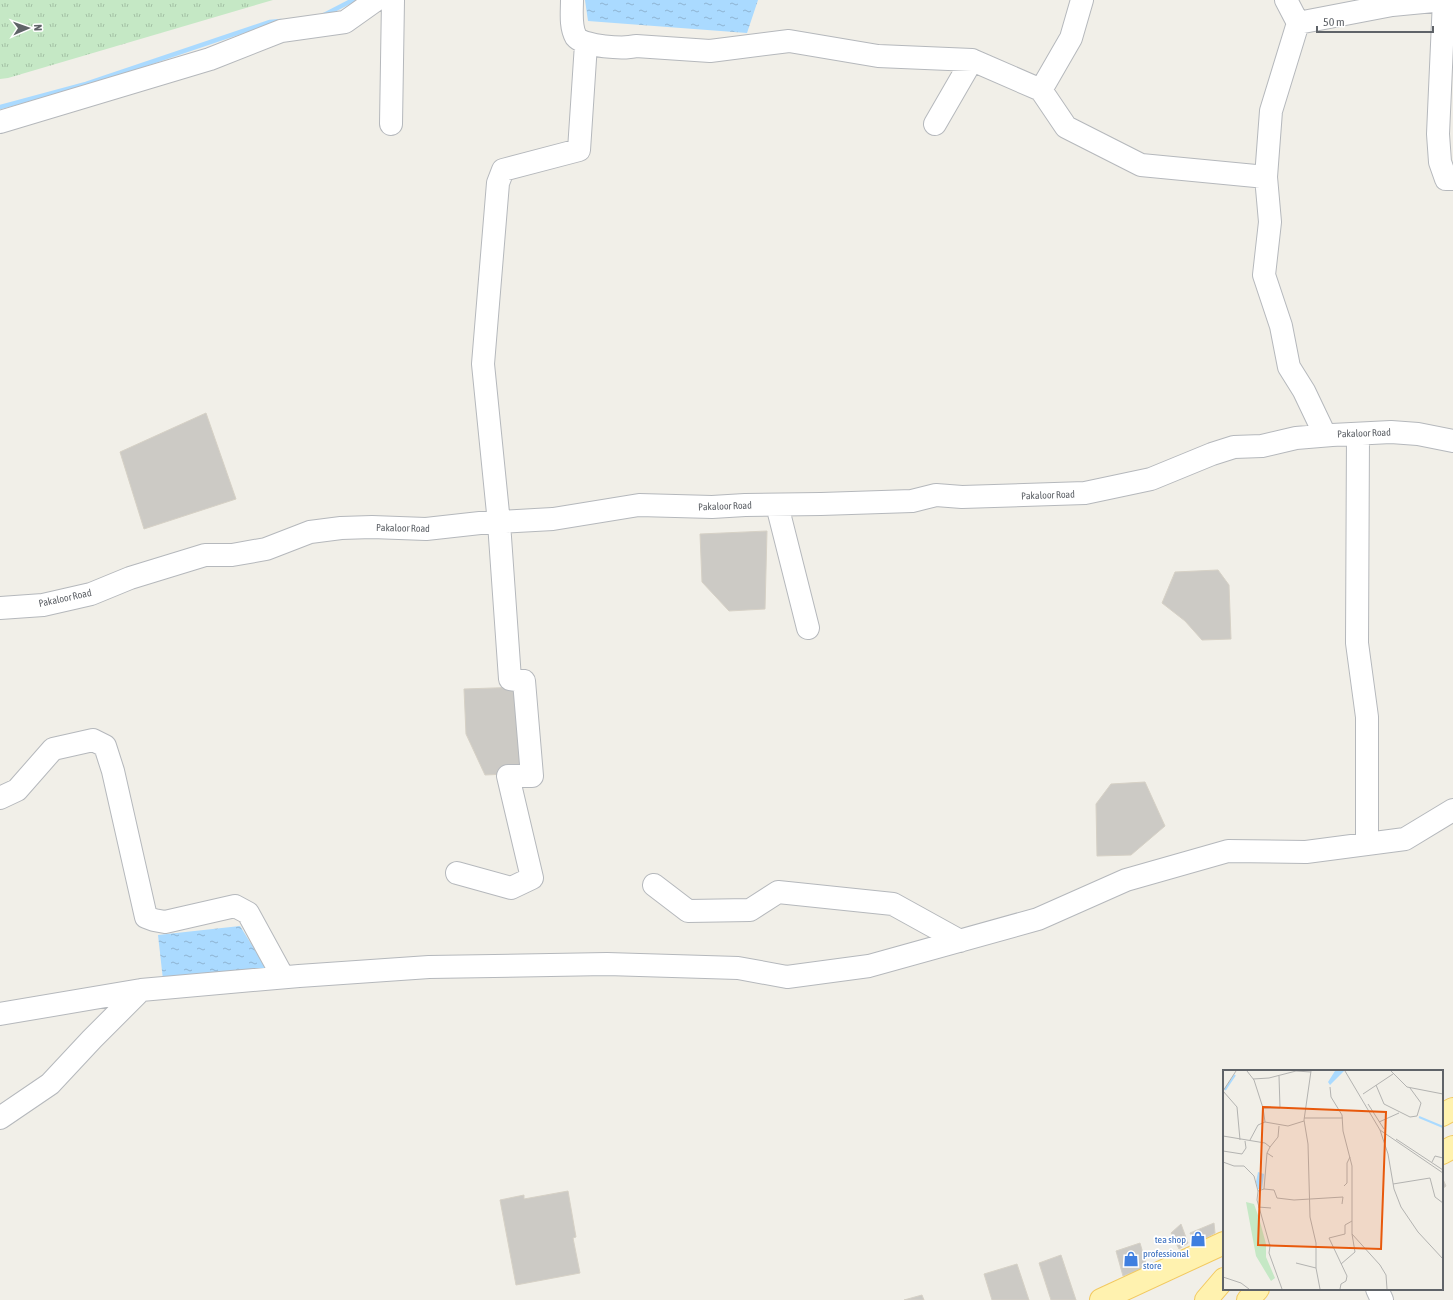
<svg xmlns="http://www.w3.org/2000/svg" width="1453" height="1300" font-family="'Asap Condensed',sans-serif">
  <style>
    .park { fill: url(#park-tufts) }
    .water { fill: url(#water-ripples) }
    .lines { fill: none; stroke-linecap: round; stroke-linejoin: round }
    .stream { stroke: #aadaff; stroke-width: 4.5 }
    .building { fill: #cccac5; stroke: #d6d1c6 }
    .minor-casing { stroke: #b5b8bc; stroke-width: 24 }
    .major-casing { stroke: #f2c960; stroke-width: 24 }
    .minor { stroke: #fff; stroke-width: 22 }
    .major { stroke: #fff2af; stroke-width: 22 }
    .labels { text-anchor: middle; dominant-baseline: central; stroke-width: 3.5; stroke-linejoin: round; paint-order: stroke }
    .street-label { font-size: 10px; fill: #5f6368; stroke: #fff }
    .shop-label { font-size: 10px; fill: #366cbe; stroke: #fff; text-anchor: end }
    .inset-river { fill: none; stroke: #aadaff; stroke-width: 2 }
    .inset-road { fill: none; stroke: #b3b3b1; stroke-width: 1 }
    .view { fill: #e8590c; fill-opacity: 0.15; stroke: #e8590c; stroke-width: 2 }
    .inset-edge { fill: none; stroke: #5f6368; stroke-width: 2 }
  </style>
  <defs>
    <pattern id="park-tufts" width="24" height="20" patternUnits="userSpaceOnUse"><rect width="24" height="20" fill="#c5e8c5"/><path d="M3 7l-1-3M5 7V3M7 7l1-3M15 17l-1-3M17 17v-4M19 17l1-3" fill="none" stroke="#a3c0a4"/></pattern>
    <pattern id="water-ripples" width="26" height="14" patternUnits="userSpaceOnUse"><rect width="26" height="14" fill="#aadaff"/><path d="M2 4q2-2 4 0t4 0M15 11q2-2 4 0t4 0" fill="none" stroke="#8eb4d2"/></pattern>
  </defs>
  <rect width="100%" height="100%" fill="#f1efe8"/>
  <!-- park -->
  <path class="park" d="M0,0h273l-265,78 -8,1z"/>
  <!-- water -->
  <path class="water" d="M585,0h173l-11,33 -159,-12z
    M240,926l27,43 -104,11 -5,-45z"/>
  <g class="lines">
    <!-- stream -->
    <path class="stream" d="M324,15l29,-15
      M0,107l86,-23 184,-62 11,-1"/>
  </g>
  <!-- building -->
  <path class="building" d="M206,413l30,86 -92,30 -24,-77z
    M767,531l-2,78 -36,2 -27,-29 -2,-48z
    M1218,570l11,15 2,54 -29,1 -17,-19 -23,-18 13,-31z
    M521,687l9,86 -45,2 -19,-41 -2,-45z
    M1145,782l20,44 -34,29 -34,1 -1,-52 15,-20z
    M1442,1177l4,9 -4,3z
    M568,1191l8,46 -3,1 7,35 -64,12 -16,-85 24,-5v4z
    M1214,1223l1,10 -21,12 -4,-12z
    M1181,1224l7,19 -9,6 -8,-16z
    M1140,1243l7,24 -24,9 -7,-25z
    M1061,1255l15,45h-25l-12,-37z
    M1017,1264l12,36h-37l-8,-26z
    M922,1295l2,5h-20z"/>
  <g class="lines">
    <defs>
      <path id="minor" d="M572,0c0,11 -2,27 4,37 8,10 48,12 60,9l74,5 79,-10 89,15 94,4
        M1286,0l12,23 -27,88 -5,66 4,45 -6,53 17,51 8,41 15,24 21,44
        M1444,0l-6,134 2,28 6,17h7
        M1298,23l94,-18 52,-5
        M1041,90l25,37 75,38 125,12
        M0,122l210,-63 71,-28 64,-9 31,-22
        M391,124l2,-124
        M935,124l37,-64 69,30 30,-52 11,-38
        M1358,434l-1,209 10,74v127
        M777,505l31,123
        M0,608l43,-3 48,-11 39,-16 75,-23h27l34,-6 44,-17 31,-4 31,-1 54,2 54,-6 73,-4 86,-14 73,2 33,-2 76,-1 91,-3 24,-6 26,2 123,-4 66,-14 61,-25 22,-7 28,-1 34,-8 36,-3 59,-3 27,2 35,7
        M0,798l17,-8 36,-41 40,-9 12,6 8,25 33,146 8,3 11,2 70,-16 13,7 35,64
        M457,873l54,15 21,-10 -24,-102h24l-8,-95 -14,-2 -11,-156 -16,-159 15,-181 5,-13 76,-20 7,-106 -1,-1
        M654,885l34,26 62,-1 28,-18 115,12 67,37
        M0,1014l141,-24
        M0,1118l50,-34 42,-45 49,-49 158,-14 130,-9 178,-3 131,4 49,9 82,-11 169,-47 88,-39 102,-29 78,1 99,-13 48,-29
        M1377,1289l5,11"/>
      <path id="major" d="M1442,1115l11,-6
        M1442,1153l11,-6
        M1101,1300l123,-57
        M1206,1300l18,-21
        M1248,1300l10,-11"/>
    </defs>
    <!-- minor casing -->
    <use href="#minor" class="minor-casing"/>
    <!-- major casing -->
    <use href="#major" class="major-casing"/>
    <!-- minor -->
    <use href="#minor" class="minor"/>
    <!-- major -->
    <use href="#major" class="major"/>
  </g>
  <!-- icons -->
  <defs>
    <symbol id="shop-bare" viewBox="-9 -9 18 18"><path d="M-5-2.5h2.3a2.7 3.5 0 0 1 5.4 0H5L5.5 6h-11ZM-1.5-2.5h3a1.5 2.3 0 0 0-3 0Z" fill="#3f7fe0" stroke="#fff" stroke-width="2.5" paint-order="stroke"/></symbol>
  </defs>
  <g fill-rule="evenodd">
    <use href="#shop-bare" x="1187" y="1228" width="22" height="22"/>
    <use href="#shop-bare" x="1120" y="1248" width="22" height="22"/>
  </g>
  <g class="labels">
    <!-- street labels -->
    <g class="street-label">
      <text transform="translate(1364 433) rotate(-2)">Pakaloor Road</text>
      <text transform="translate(1048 495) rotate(-2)">Pakaloor Road</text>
      <text transform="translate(725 506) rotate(-2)">Pakaloor Road</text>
      <text transform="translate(403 528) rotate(1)">Pakaloor Road</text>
      <text transform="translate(65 598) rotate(-12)">Pakaloor Road</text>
    </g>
    <!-- shop labels -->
    <g class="shop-label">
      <text x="1186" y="1239">tea shop</text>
      <text x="1143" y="1253" text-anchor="start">professional<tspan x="1143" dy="12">store</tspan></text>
    </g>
  </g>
  <!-- overview -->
  <g transform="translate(1223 1070)">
    <rect width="220" height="220" fill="#f1efe8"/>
    <path d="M23,132l8,2 5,14 7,26v13l9,21 -4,3 -15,-25z" fill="#c5e8c5"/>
    <path d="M112,1h9l-14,14 -2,-3zM35,102l6,2 -2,15h-4l-2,-7z" fill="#aadaff"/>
    <path class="inset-river" d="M2,20l10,-15M196,47l24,10"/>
    <path class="inset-road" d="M24,1l7,9 9,28h17l-1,-32M88,1l-7,49 4,24 2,73 6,26v25l4,21M122,1l35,59 63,43M168,1l16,16 36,7M30,9l16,-1 27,-7 15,1M153,15l8,19 26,13 7,-1 4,-13 -11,-15M107,17l1,10 11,18 1,16 9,35v68l28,31 6,10 1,14M0,21l14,16 3,33M0,21l13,-20M140,24l30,-20M145,34l16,25M40,38l2,14M81,48h39M156,52l20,-9M157,60l8,24 6,35 7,18 17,25 25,27M0,66l42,7 5,4 -3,6 6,4M173,69l47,31M27,70l8,-15 7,-3 23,4 16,-5M47,77l8,-10 1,-11M0,81l19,3 4,-6 -1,-7M0,92l11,4h10l10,10 4,15 -1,9 13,46 -1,7 13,36M209,92l3,-6 8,2M170,114l37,-6 5,19 8,6M121,116l3,-3v-20l3,-6M41,119l10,1 3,8 17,2 49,-3 -1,7M35,121l6,-2 3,-36M35,137l13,1M73,193l20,5M118,194l14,-12 -3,-18M0,207l18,6 8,6M117,219l1,-5 5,-3 1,-5 -18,-38 16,-4v-9l7,-4"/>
    <path class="view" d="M40,37l123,5 -5,137 -123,-4z"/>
    <rect width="220" height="220" class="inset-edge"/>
  </g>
  <!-- north arrow -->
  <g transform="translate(28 28) rotate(88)" stroke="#ffffff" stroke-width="3" paint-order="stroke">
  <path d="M0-3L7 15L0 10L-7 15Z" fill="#5f6368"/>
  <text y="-6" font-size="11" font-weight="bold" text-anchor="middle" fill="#5f6368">N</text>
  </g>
  <!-- scale -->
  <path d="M1317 26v6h116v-6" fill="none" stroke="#5f6368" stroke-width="2"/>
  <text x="1323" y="26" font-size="12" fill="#5f6368" stroke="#ffffff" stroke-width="3" paint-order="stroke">50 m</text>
</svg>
